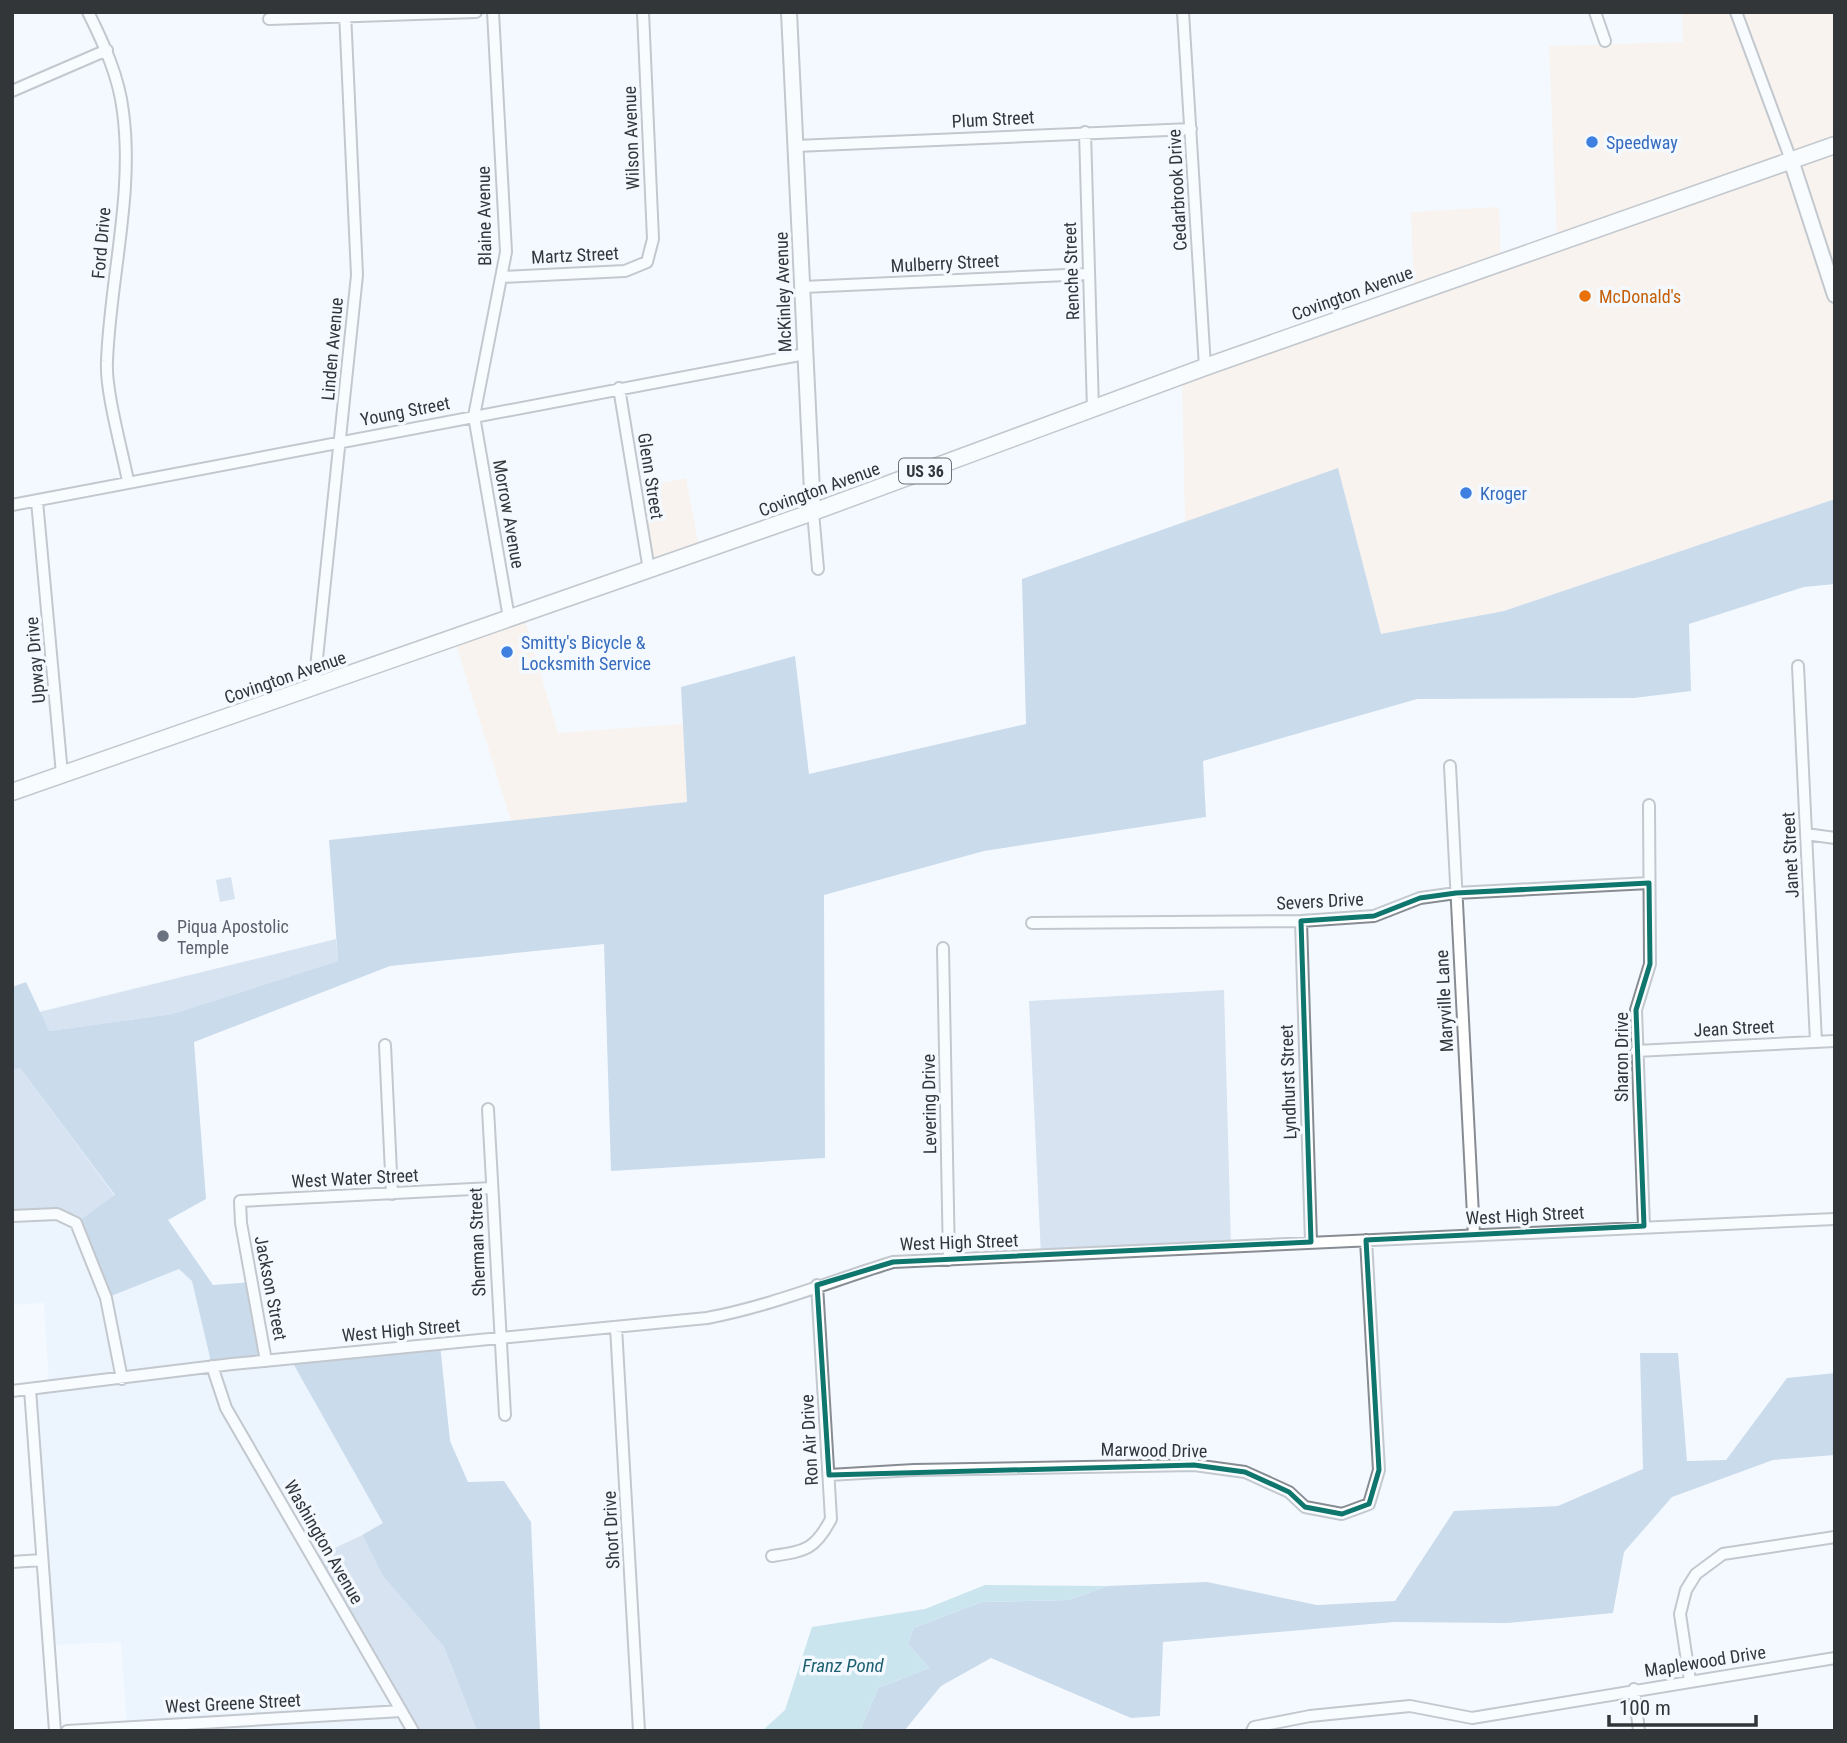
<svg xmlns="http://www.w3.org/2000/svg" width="1847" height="1743" font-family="'Roboto Condensed',sans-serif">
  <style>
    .commercial { fill: #fdebda }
    .built { fill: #e2eefc }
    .green { fill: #b3c8e0 }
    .forest { fill: #97b5d6 }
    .water { fill: #99cddc }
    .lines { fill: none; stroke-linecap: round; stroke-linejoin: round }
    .street-casing { stroke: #868c92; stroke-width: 14 }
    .secondary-casing { stroke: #868c92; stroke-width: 18 }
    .primary-casing { stroke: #868c92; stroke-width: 19 }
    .street { stroke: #fff; stroke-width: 10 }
    .secondary { stroke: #fff; stroke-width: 14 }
    .primary { stroke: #fff; stroke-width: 16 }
    .marked { fill: none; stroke: #0f766e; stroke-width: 5; stroke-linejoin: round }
    .shop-dot { fill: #3f7fe0; stroke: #f4f9ff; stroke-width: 2.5 }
    .food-dot { fill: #e8710a; stroke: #f4f9ff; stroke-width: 2.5 }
    .worship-dot { fill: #6b7280; stroke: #f4f9ff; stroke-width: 2.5 }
    .labels { text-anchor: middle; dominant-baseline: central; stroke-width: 7; stroke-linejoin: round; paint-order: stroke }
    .shield { fill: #f4f9ff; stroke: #6d7074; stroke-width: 2 }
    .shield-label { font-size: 16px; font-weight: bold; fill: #333639 }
    .street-label { font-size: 18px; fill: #333639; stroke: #f4f9ff }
    .shop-label { font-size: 18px; fill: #366cbe; stroke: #f4f9ff; text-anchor: start }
    .food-label { font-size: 18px; fill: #c56008; stroke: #f4f9ff; text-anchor: start }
    .worship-label { font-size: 18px; fill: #5b616d; stroke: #f4f9ff; text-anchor: start }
    .water-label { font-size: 19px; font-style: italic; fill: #1c5f70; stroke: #f4f9ff }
  </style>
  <rect width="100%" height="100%" fill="#f4f9ff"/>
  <!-- commercial -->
  <path class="commercial" d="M1682,12h153v487l-331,112 -123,23 -43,-165 -153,54 -3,-148 232,-84 -3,-79 88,-5 2,53 56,-19 -8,-195 134,-4z
    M686,478l14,74 -51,18 -13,-82z
    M523,613l35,120 125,-9 4,78 -176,19 -57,-183z"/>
  <!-- built -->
  <path class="built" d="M46,1214l133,55 13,12 20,85 78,-8 94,165 -71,35 100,173h-204v-8l-82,4 -6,-85 -72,3 -19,-256 19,-2 -5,-84 -32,2v-89z"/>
  <!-- green -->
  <path class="green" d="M231,877l4,22 -15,3 -4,-22z
    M336,939l2,22 -166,53 -123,17 -10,-19z
    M1224,990l7,256 -190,10 -12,-255z
    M20,1068l95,128 -39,27 -8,-6 -56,-1v-146z
    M362,1535l20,40 62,72 33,84h-64l-100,-173z"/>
  <!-- forest -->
  <path class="forest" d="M1338,468l43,166 123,-23 331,-112v85l-31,3 -115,37 2,67 -57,7 -217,1 -214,62 3,56 -222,34 -160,44 1,263 -214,13 -7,-227 -214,22 -196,76 12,157 -38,21 45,65 39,-3 14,79 -54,5 -20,-85 -13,-12 -73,29 -30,-75 39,-28 -95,-127 -8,2v-83l14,-5 23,49 123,-17 166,-53 -9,-121 358,-38 -6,-115 114,-31 14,118 217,-50 -4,-145z
    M440,1344l10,97 18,41 36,-1 27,41 9,209h-63l-33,-84 -62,-72 -20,-40 21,-12 -93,-165z
    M1640,1353h38l9,108 39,-1 61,-82 48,-5v82l-62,5 -101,37 -48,55 -11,61 -106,10 -113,-1 -231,20 -3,74 -29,2 -140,-60 -50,28 -37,45h-44l18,-43 51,-20 -21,-24 5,-16 69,-26 87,-2 38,-14 100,-4 110,23 78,-4 59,-90 104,-5 85,-37z"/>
  <!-- water -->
  <path class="water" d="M985,1585l122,1 -38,14 -87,2 -69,26 -5,16 21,24 -51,20 -18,43h-98l23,-21 27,-83 113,-18z"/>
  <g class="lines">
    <defs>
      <path id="street" d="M88,12c16,32 31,65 35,100 11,82 -13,167 -16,249 -2,29 15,89 21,120
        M493,12l13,240 -32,164 35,202
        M1183,12l22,355
        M1595,12l10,29
        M1736,12l55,148
        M269,19l207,-7
        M12,91l95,-41
        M1085,132l8,277
        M796,146l395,-17
        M502,277l123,-6 22,-9 6,-23 -10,-227
        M803,287l286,-13
        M619,388l30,182
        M37,501l25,273
        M12,505l793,-151
        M813,512l5,57
        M1798,666l18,376
        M314,687l43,-412 -12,-263
        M1450,766l24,469
        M1806,834l29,4
        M1301,921l10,321
        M1032,923l269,-2 73,-5 46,-18 36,-5 193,-10
        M943,948l6,312
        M385,1045l7,149
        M1636,1051l199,-10
        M488,1109l17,306
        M12,1216l45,-2 19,9 30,75 16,81
        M1644,1226l-8,-216 14,-46 -1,-159
        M616,1327l23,404
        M266,1361l-25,-138 -1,-22 252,-13
        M212,1366l14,42 187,323
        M30,1389l25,342
        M12,1391l220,-27 475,-46c64,-12 124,-37 186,-56l942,-43
        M829,1475l85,-5 280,-5 51,7 44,20 16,15 37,7 27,-10 10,-34 -13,-230
        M772,1556c33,-5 43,-6 59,-37l-14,-234
        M12,1562l30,-2
        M1690,1681l-10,-67 6,-24 10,-16 27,-20 112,-17
        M1634,1689l5,42
        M67,1731l334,-20
        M1252,1731l2,-4 56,-11 100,-10 62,12 363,-60"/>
      <path id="secondary" d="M789,12l24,500
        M1791,160l44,135"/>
      <path id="primary" d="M12,792l801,-280 392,-145 630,-222"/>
    </defs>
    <!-- street casing -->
    <use href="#street" class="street-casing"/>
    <!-- secondary casing -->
    <use href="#secondary" class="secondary-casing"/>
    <!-- primary casing -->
    <use href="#primary" class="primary-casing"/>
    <!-- street -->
    <use href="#street" class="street"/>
    <!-- secondary -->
    <use href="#secondary" class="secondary"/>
    <!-- primary -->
    <use href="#primary" class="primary"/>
  </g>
  <!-- marked area -->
  <path d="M0 0H1847V1743H0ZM1649,883l1,81 -14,46 8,216 -278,14 13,230 -10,34 -27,10 -37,-7 -16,-15 -44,-20 -51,-7 -365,10 -12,-190 76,-23 418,-20 -10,-321 73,-5 46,-18 36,-5z" fill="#f4f9ff" fill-opacity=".55" fill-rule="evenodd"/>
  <path class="marked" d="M1649,883l1,81 -14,46 8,216 -278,14 13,230 -10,34 -27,10 -37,-7 -16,-15 -44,-20 -51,-7 -365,10 -12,-190 76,-23 418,-20 -10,-321 73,-5 46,-18 36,-5z"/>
  <!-- markers -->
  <g class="shop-dot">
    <circle cx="1592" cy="142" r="7"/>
    <circle cx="1466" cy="493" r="7"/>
    <circle cx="507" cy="652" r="7"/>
  </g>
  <circle class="food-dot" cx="1585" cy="296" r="7"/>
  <circle class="worship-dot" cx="163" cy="936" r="7"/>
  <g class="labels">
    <!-- shield labels -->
    <rect class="shield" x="899" y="458.5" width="52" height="25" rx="5"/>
    <g class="shield-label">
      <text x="925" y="471">US 36</text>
    </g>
    <!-- street labels -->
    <g class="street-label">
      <text transform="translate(993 119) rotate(-3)">Plum Street</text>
      <text transform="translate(631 138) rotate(-92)">Wilson Avenue</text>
      <text transform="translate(1177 190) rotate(-93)">Cedarbrook Drive</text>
      <text transform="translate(484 216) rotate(-91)">Blaine Avenue</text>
      <text transform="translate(101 243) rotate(-85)">Ford Drive</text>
      <text transform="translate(575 255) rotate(-3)">Martz Street</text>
      <text transform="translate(945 263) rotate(-3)">Mulberry Street</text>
      <text transform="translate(1071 271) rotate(-92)">Renche Street</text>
      <text transform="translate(783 292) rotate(-92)">McKinley Avenue</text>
      <text transform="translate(1352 293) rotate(-20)">Covington Avenue</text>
      <text transform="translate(332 349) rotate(-85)">Linden Avenue</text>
      <text transform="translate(405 411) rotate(-11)">Young Street</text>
      <text transform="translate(651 476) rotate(81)">Glenn Street</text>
      <text transform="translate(819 489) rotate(-20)">Covington Avenue</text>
      <text transform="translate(509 514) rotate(80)">Morrow Avenue</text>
      <text transform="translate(35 660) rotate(-95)">Upway Drive</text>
      <text transform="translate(285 677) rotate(-19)">Covington Avenue</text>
      <text transform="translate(1790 855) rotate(-93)">Janet Street</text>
      <text transform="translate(1320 901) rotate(-3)">Severs Drive</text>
      <text transform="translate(1444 1001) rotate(-93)">Maryville Lane</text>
      <text transform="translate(1734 1028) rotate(-3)">Jean Street</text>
      <text transform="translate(1621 1057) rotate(-90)">Sharon Drive</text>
      <text transform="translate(1288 1082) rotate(-92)">Lyndhurst Street</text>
      <text transform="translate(929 1104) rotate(-91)">Levering Drive</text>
      <text transform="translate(355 1178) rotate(-3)">West Water Street</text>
      <text transform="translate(1525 1215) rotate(-3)">West High Street</text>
      <text transform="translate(477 1242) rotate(-92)">Sherman Street</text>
      <text transform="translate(959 1242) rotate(-2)">West High Street</text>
      <text transform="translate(271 1288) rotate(79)">Jackson Street</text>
      <text transform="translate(401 1330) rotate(-5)">West High Street</text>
      <text transform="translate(809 1440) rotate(-93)">Ron Air Drive</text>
      <text transform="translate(1154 1450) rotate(1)">Marwood Drive</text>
      <text transform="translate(611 1530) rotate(-93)">Short Drive</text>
      <text transform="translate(324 1542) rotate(60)">Washington Avenue</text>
      <text transform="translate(1705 1661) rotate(-9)">Maplewood Drive</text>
      <text transform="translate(233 1703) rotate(-3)">West Greene Street</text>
    </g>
    <!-- shop labels -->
    <g class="shop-label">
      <text x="1606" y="142">Speedway</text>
      <text x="1480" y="493">Kroger</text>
      <text x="521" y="642">Smitty's Bicycle &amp;<tspan x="521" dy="21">Locksmith Service</tspan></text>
    </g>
    <!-- food labels -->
    <g class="food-label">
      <text x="1599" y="296">McDonald's</text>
    </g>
    <!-- worship labels -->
    <g class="worship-label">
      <text x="177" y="926">Piqua Apostolic<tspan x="177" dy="21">Temple</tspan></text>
    </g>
    <!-- water labels -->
    <g class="water-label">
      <text x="843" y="1665">Franz Pond</text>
    </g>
  </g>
  <!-- border -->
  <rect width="1847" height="1743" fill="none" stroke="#333639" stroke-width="28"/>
  <!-- scale -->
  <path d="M1609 1715v10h147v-10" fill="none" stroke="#333639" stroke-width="3.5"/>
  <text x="1619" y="1715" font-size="21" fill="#333639" stroke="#f4f9ff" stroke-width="5" paint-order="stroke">100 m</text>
</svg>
